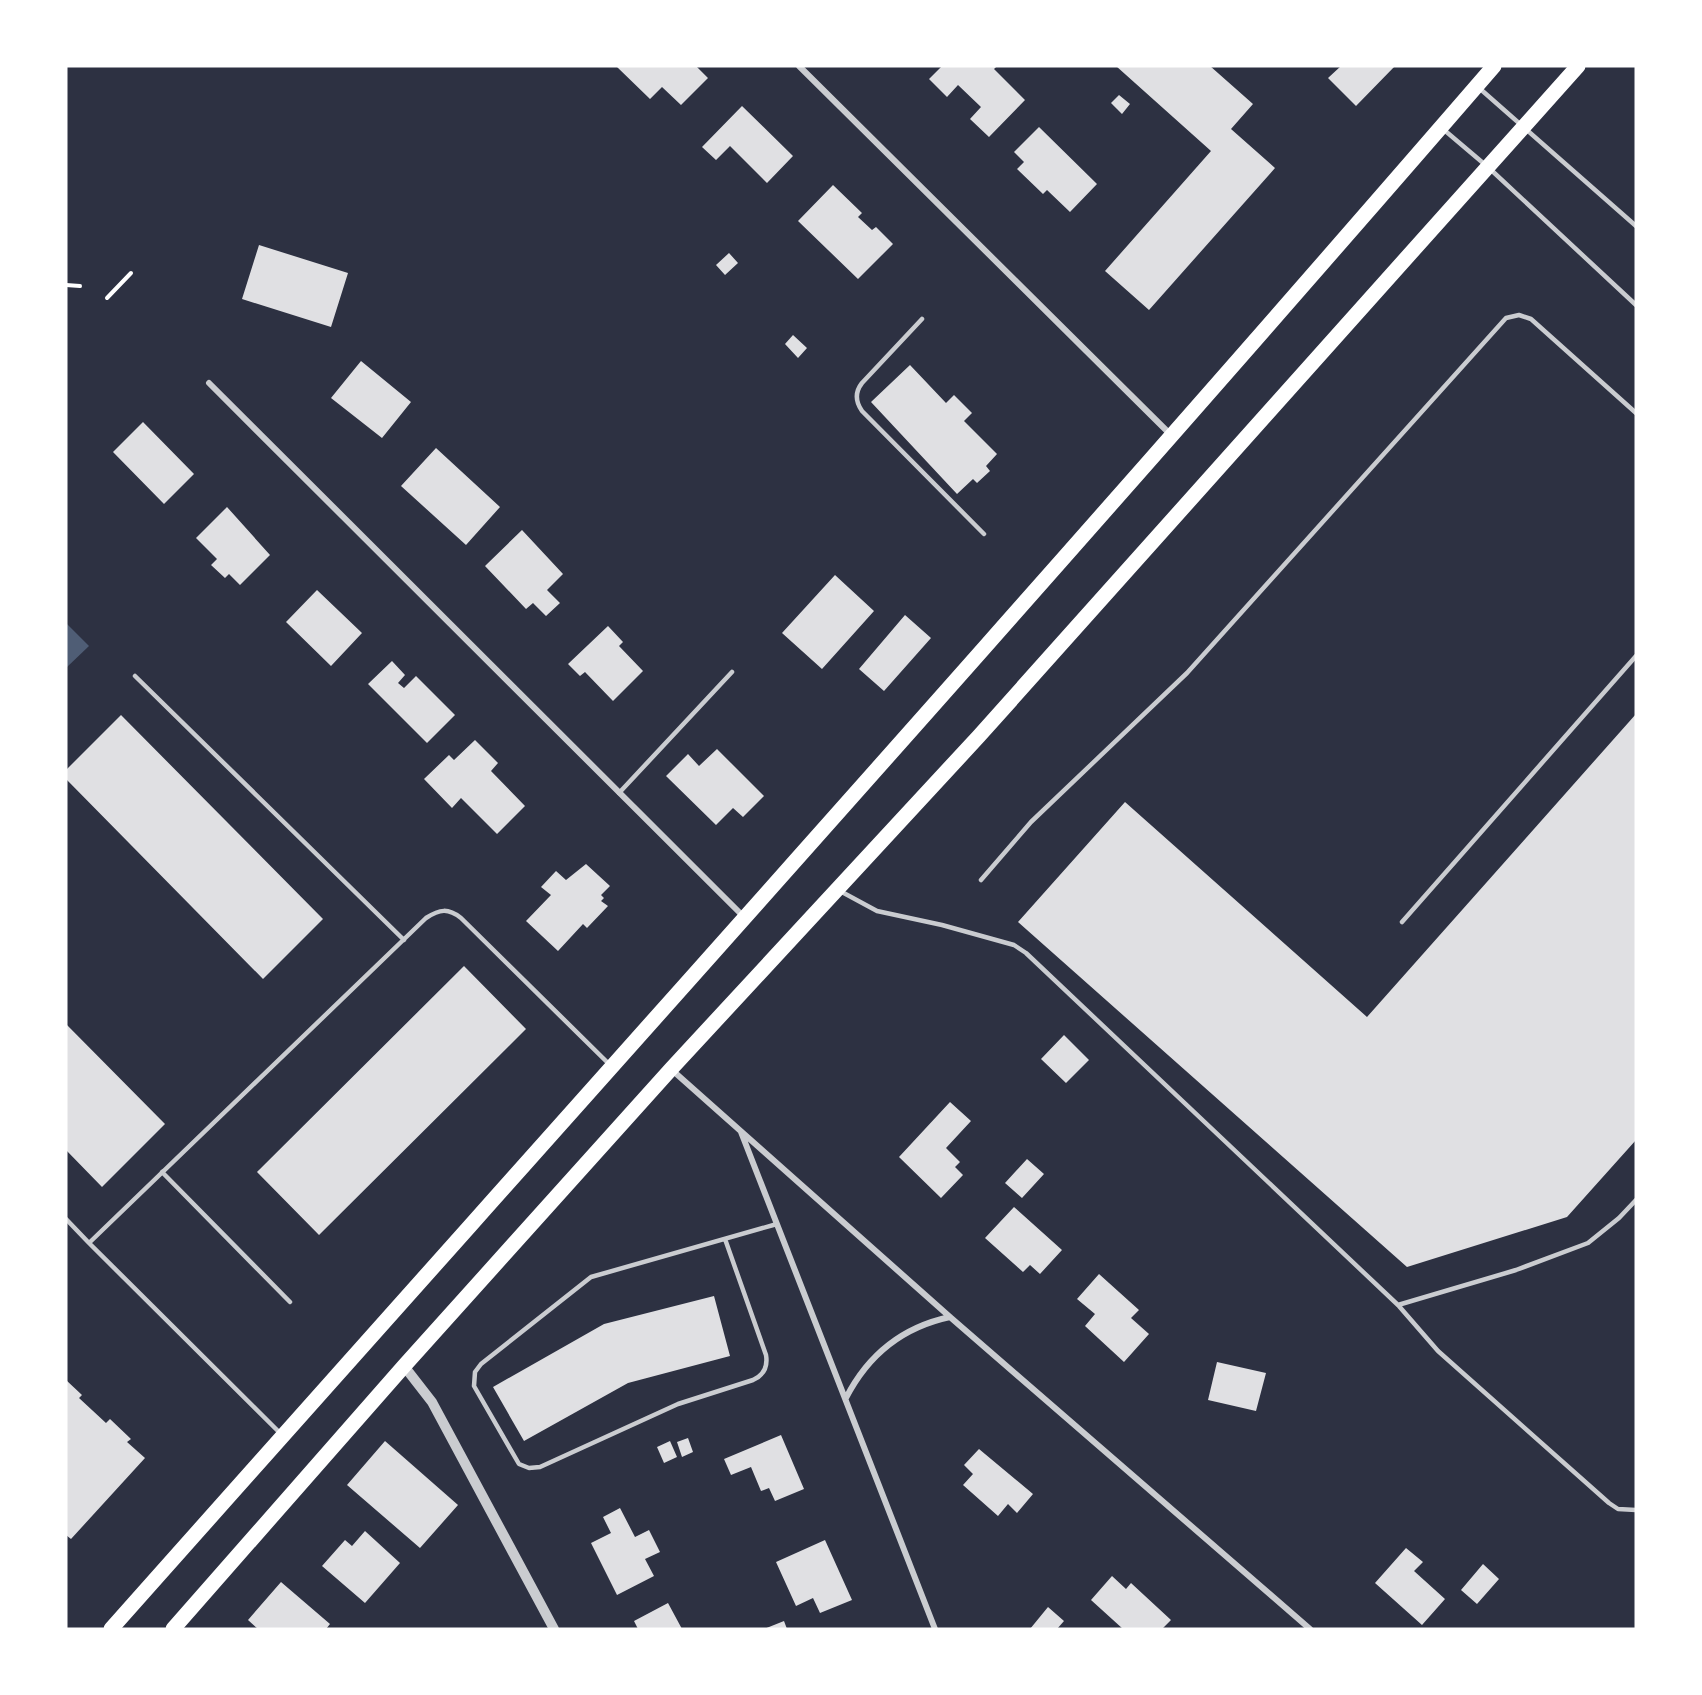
<svg xmlns="http://www.w3.org/2000/svg" width="1702" height="1695" font-family="Arial,sans-serif">
  <style>
    .water { fill: #4f5d75 }
    .building { fill: #e0e0e3 }
    .lines { fill: none; stroke-linecap: round; stroke-linejoin: round }
    .path { stroke: #fff; stroke-width: 4 }
    .service { stroke: #caccd0; stroke-width: 4.5 }
    .minor { stroke: #caccd0; stroke-width: 6 }
    .tertiary { stroke: #caccd0; stroke-width: 10 }
    .primary { stroke: #fff; stroke-width: 15 }
  </style>
  <rect width="100%" height="100%" fill="#2d3142"/>
  <!-- water -->
  <path class="water" d="M66,623l23,23 -23,22z"/>
  <!-- building -->
  <path class="building" d="M616,66h80l12,12 -27,27 -19,-18 -12,12z
    M942,66h55l-3,3 31,31 -36,37 -19,-18 11,-12 -23,-22 -11,12 -18,-18z
    M1116,66h94l43,38 -22,25 44,39 -126,142 -44,-39 106,-120z
    M1341,66h54l-39,40 -28,-28z
    M1119,95l11,9 -8,10 -11,-11z
    M742,106l51,50 -26,27 -37,-37 -14,14 -14,-13z
    M1039,127l58,57 -27,28 -23,-22 -4,4 -26,-25 7,-7 -10,-10z
    M833,185l29,28 -4,4 14,13 4,-3 17,17 -35,35 -60,-58z
    M259,245l89,28 -17,54 -89,-28z
    M729,253l9,10 -13,12 -9,-10z
    M793,335l14,13 -9,10 -13,-14z
    M361,361l50,41 -29,36 -51,-40z
    M910,365l36,38 8,-8 18,18 -8,8 33,33 -11,12 4,5 -13,12 -4,-4 -16,15 -86,-92z
    M143,422l51,52 -30,30 -51,-52z
    M436,448l64,59 -34,38 -65,-59z
    M227,507l43,48 -30,30 -11,-11 -4,4 -14,-13 6,-6 -21,-21z
    M522,530l41,44 -16,16 13,13 -14,13 -13,-13 -7,6 -41,-43z
    M835,575l39,36 -52,58 -40,-36z
    M317,590l45,43 -31,33 -45,-44z
    M905,615l26,23 -47,53 -25,-22z
    M608,626l15,16 -4,4 24,25 -30,30 -28,-29 -5,4 -12,-12z
    M392,661l13,14 -7,8 6,5 12,-12 39,39 -28,28 -59,-59z
    M1636,714v426l-69,77 -160,50 -389,-345 107,-120 242,215z
    M121,715l202,204 -60,60 -197,-200v-9z
    M475,740l23,23 -7,8 34,35 -28,28 -36,-36 -9,10 -28,-29 25,-24 5,5z
    M717,749l47,47 -21,21 -10,-9 -17,17 -50,-49 22,-22 11,12z
    M586,864l24,22 -9,9 3,3 -3,3 7,5 -21,22 -4,-4 -25,27 -32,-30 25,-26 -10,-8 15,-16 10,9z
    M464,966l62,63 -207,206 -62,-63z
    M66,1024l99,100 -63,63 -36,-37z
    M1064,1035l25,25 -23,23 -25,-24z
    M950,1102l21,19 -25,27 14,14 -5,5 8,8 -22,23 -42,-41z
    M1027,1159l17,15 -22,24 -17,-15z
    M1014,1207l48,43 -22,24 -10,-9 -7,7 -38,-34z
    M1099,1274l40,36 -8,8 18,16 -25,28 -39,-36 10,-12 -18,-15z
    M714,1296l16,60 -102,27 -104,58 -31,-54 111,-63z
    M1217,1362l49,11 -10,38 -48,-11z
    M66,1380l16,15 -3,3 27,25 4,-4 21,20 -4,3 18,16 -74,81 -5,-4z
    M781,1435l23,54 -29,12 -6,-13 -8,3 -10,-24 -20,8 -7,-16z
    M688,1438l5,14 -11,5 -5,-15z
    M385,1441l73,64 -38,43 -73,-63z
    M670,1441l7,16 -13,6 -7,-16z
    M979,1449l54,45 -16,19 -9,-9 -10,12 -35,-31 10,-11 -9,-9z
    M620,1508l15,29 14,-7 11,22 -15,7 9,17 -37,19 -26,-52 20,-10 -8,-16z
    M365,1531l35,32 -35,40 -43,-37 23,-26 7,6z
    M825,1540l27,60 -32,13 -7,-15 -17,8 -20,-44z
    M1406,1548l17,14 -9,9 31,28 -23,26 -47,-42z
    M1483,1564l16,15 -22,25 -16,-14z
    M1112,1576l14,13 5,-6 40,37 -9,9h-39l-32,-29z
    M281,1582l49,42 -4,5h-68l-10,-9z
    M668,1603l14,26h-44l-4,-8z
    M1048,1607l16,14 -7,8h-27z
    M784,1621l3,8h-23z"/>
  <g class="lines">
    <!-- path -->
    <path class="path" d="M66,285l14,1
      M107,298l24,-25"/>
    <!-- service -->
    <path class="service" d="M1478,87l158,139
      M1443,129l46,39 147,137
      M922,319l-60,64c-7,9 -7,18 0,28l122,123
      M135,676l269,264
      M619,793l113,-121
      M981,880l50,-58 156,-149 319,-355 13,-3 12,4 105,94
      M840,891l37,20 65,14 72,20 12,8 372,352 40,46 171,152 9,6 18,1
      M1402,922l234,-266
      M162,1172l128,130
      M66,1219l23,24 337,-325c14,-9 22,-10 35,0l148,146
      M725,1239l41,116c2,12 -2,20 -13,25l-75,24 -138,63 -11,1 -10,-4 -45,-78 1,-14 6,-8 110,-87 186,-53
      M89,1243l192,191
      M1398,1305l118,-35 72,-27 31,-25 17,-18"/>
    <!-- minor -->
    <path class="minor" d="M799,66l373,370
      M209,383l534,533
      M672,1070l278,247 360,312
      M741,1132l194,497
      M846,1398c22,-43 57,-71 104,-81"/>
    <!-- tertiary -->
    <path class="tertiary" d="M404,1366l28,36 122,227"/>
    <!-- primary -->
    <path class="primary" d="M111,1629c462,-520 928,-1037 1383,-1563
      M173,1629l231,-263 267,-297 308,-333 599,-670"/>
  </g>
  <!-- border -->
  <rect width="1702" height="1695" fill="none" stroke="#ffffff" stroke-width="135"/>
</svg>
